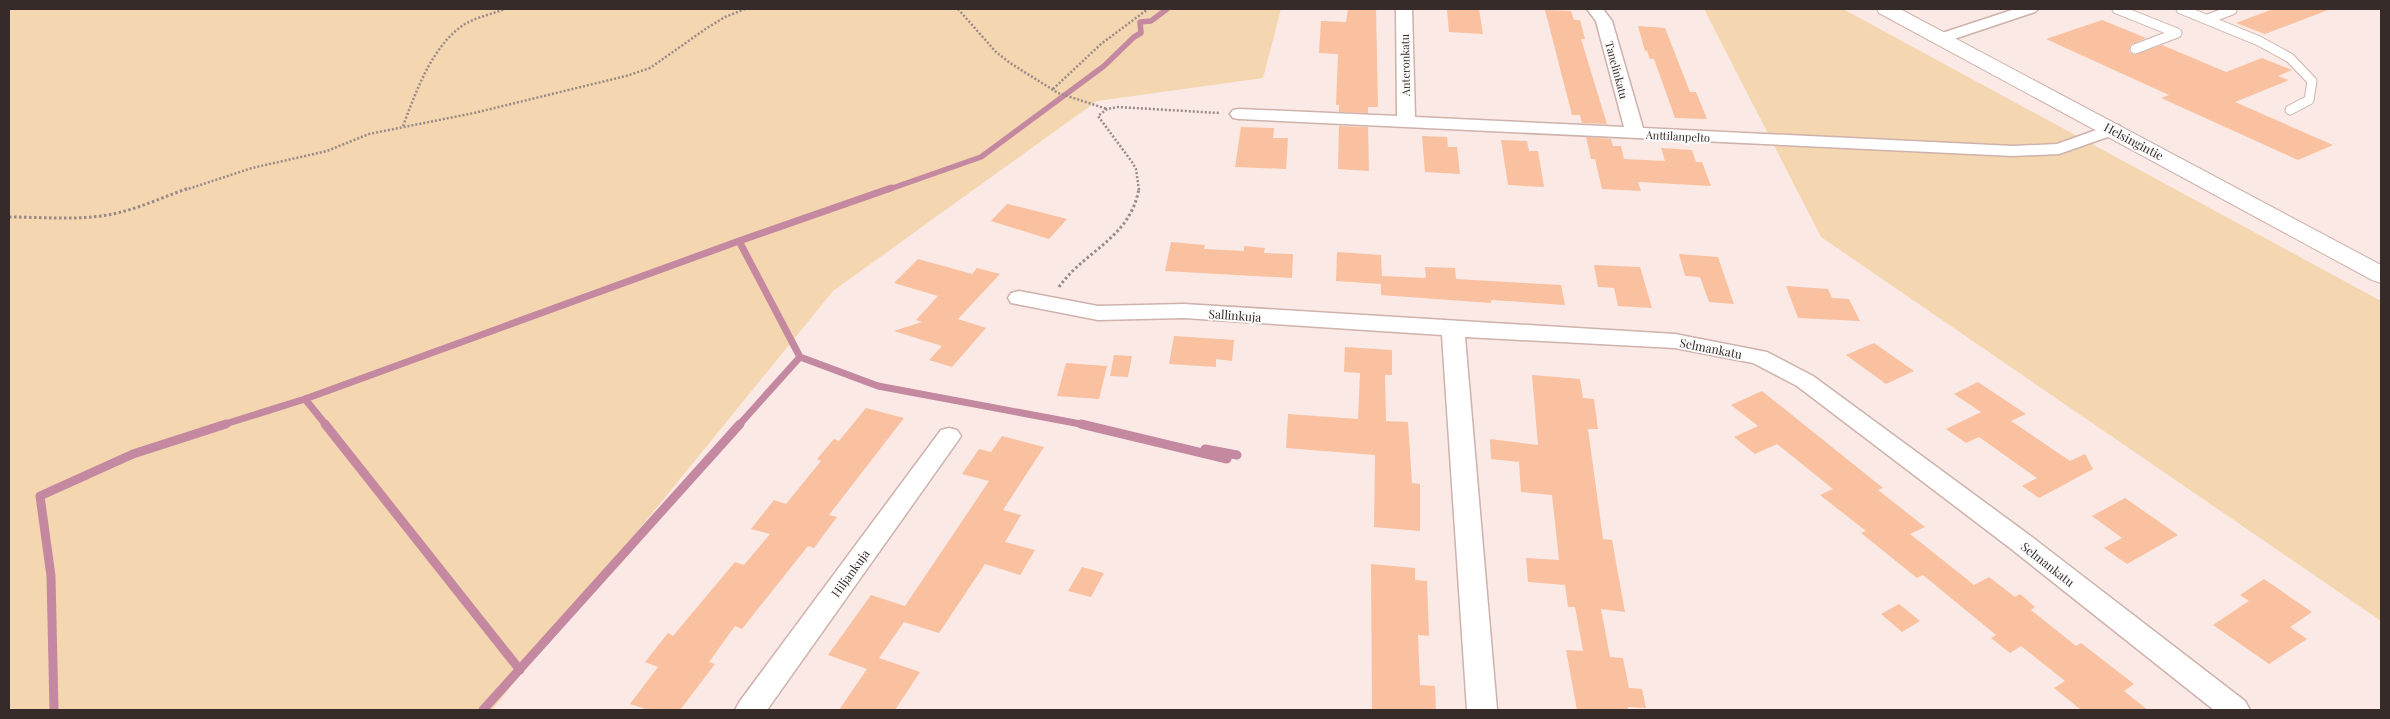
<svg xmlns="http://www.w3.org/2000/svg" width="2390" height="719" font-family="'Playfair Display',serif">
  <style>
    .green { fill: #f4d6b1 }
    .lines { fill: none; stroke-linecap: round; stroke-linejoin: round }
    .stream-far2 { stroke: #c488a1; stroke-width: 5.5 }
    .stream-far1 { stroke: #c488a1; stroke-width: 7 }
    .stream { stroke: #c488a1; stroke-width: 9 }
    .building { fill: #f9c19f }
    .lane-casing { stroke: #ceb2ab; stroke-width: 11 }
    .street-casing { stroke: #ceb2ab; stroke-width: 3 }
    .secondary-casing { stroke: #ceb2ab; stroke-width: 2 }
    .path-far1 { stroke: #998a87; stroke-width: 2.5; stroke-dasharray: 2 2; stroke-linecap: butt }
    .path { stroke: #998a87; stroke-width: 3; stroke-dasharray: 2.5 2.5; stroke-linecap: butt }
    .lane { stroke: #fff; stroke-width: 9 }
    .street { fill: #fff; fill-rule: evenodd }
    .secondary { fill: #fff; fill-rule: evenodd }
    .labels { text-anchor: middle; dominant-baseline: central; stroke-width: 4; stroke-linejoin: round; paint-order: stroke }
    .far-street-label { font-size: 11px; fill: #362b29; stroke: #fbfbfb }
    .street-label { font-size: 12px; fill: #362b29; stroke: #fbfbfb }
  </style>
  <rect width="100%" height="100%" fill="#fbe9e5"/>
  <!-- green -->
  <path class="green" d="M9,9h1272l-18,69 -166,23 -264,190 -341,419h-483z
    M1704,9h139l538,292v320l-560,-384z"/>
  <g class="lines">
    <!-- stream-far2 -->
    <path class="stream-far2" d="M887,190l94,-33 123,-91 30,-29 7,-4 -1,-11 11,-1 16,-12"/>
    <!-- stream-far1 -->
    <path class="stream-far1" d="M739,241l61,116 78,29 208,39
      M305,399l21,26
      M222,425l83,-26 434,-158 152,-53
      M739,425l61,-68"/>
    <!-- stream -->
    <path class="stream" d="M325,424l195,246
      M1081,424l146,35
      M1205,449l32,6
      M54,710l-3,-134 -11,-80 93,-42 93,-30
      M483,710l257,-286"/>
  </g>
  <!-- building -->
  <path class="building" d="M1348,9h28l2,98h-10v6l-29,-1v-7h-3l2,-51 -19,-1 2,-32 25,1z
    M1447,9h32l4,25 -34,-2z
    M2273,9h55v1l-63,24 -29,-11z
    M1545,10l26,1 3,9h6l5,19h-4l26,85 -25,-1 -2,-8h-8z
    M2102,20l44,18 -16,7 -1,7 5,3 28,-10 64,27 36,-14 30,12 -14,6 11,4 -54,22 98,43 -35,15 -137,-62 8,-3 -123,-56z
    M1638,26l27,2 25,64h6l11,27 -32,-1 -21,-59h-4l-3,-8h-2z
    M1339,126l29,1 1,44 -31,-2z
    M1241,127l33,1 -1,10h15l-2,31 -51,-2z
    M1422,136l25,1 1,10h9l3,27 -35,-2z
    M1586,137l25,2 2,7h8l3,13 41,2 -4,-13 31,2 4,12h6l9,24 -73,-4 3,9 -39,-2 -7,-30h-4z
    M1501,140l26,1 2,10h9l6,36 -36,-2z
    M1007,204l17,4 43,11 -18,20 -58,-18z
    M1171,242l34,3 -1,4 40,2v-5l21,2 -1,5 29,1 -1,24 -127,-7z
    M1337,252l44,3 1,21 44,2 -1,-11 30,1 1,11 105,6 4,20 -74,-5v3l-110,-8v-11l-45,-3z
    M1679,254l39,3 16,47 -25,-2 -9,-25 -15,-1z
    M918,259l54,15 5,-6 23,6 -42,45 28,9 -34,39 -23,-7 13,-14 -48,-15 28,-9 -6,-2 22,-24 -44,-13z
    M1594,265l46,2 12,41 -34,-2 -4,-18 -16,-1z
    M1786,286l42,3 4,9 17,1 11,22 -62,-3z
    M1174,336l60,4 -2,21 -16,-2v8l-47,-3z
    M1874,343l40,28 -28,13 -40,-29z
    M1345,347l47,3v25h-7l1,46 22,1 4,61 8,1v47l-46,-4 1,-72 -89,-7 2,-34 70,5 2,-46 -16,-1z
    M1114,355l18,1 -4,21 -18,-1z
    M1066,363l41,3 -8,33 -42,-3z
    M1532,375l48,4 3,19 11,1 4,30h-10l15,110 9,1 13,72 -24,-3 9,48 13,1 6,30 13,1 4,19 -18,-1v3h-51l-11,-60 17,1 -8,-44h-7l-3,-22 -37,-3 -2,-24 33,2 -7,-65 -31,-3 -2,-30 -28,-3 -1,-20 48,6z
    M1978,382l48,32 -15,7 59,40 15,-7 8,15 -54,29 -17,-12 15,-8 -58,-41 -13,6 -20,-14 35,-17 -27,-18z
    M1762,391l121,97 -5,2 47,37 -15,7 64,51 15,-8 26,20 5,-3 15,13 -4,3 45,36 5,-3 53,41 -10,7 24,19h-67l-27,-22 11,-7 -44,-35 -11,7 -19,-15 5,-3 -73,-60 -6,3 -56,-45 5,-2 -46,-36 13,-6 -56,-45 -22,10 -21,-17 24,-11 -27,-21z
    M866,408l38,10 -75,97 8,2 -23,31 -6,-2 -66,83 -7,-3 -26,36 6,2 -35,46h-31l-19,-6 28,-37 -13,-5 23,-29 5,3 62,-74 9,3 26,-31 -19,-5 23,-29 12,4 35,-43 -4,-2 17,-20 5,2z
    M1002,436l42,11 -41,63 18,5 -16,27 30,8 -15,25 -35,-11 -46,69 -35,-11 -25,36 41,14 -25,38h-56l28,-41 -39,-14 43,-60 34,11 84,-125 -27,-7 17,-25 12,3z
    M2125,498l53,37 -51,29 -23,-16 18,-10 -30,-22z
    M1371,564l44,4v12l12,1 2,55 -11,-1 2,50 15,1 1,24h-64z
    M1082,567l22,6 -13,24 -23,-6z
    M2264,579l48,33 -22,15 17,12 -38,25 -56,-39 36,-24 -9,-6z
    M1899,604l21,17 -18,11 -21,-18z"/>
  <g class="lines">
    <defs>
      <path id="lane" d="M2117,9l60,24 -42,16
        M2181,9l78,32 31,17 22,23 -3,19 -19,10
        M2208,19l24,-9"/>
      <path id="street" d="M1396,9h16l3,108 209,10 -28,-106 -9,-12h16l9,12 31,107 370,18 44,-2 56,-20 6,1 3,4 -3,4 -60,21 -46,2 -774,-37 -6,-1 -3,-4 3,-4 6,-1 158,7z
        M2015,9h23l-3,3 -87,29h-12l-2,-3 2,-3z
        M1019,291l79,15 86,-2 491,30 92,18 46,24 215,158 217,167 5,9h-36l-204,-162 -213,-162 -44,-23 -78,-15 -210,-11 32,373h-30l-25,-375 -258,-17 -86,2 -87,-17 -3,-5 3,-5z
        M949,428l8,2 4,6 -4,6 -190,268h-32l5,-9 201,-271z"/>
      <path id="secondary" d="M1877,9h23l481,256v18l-9,-3 -493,-267z"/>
    </defs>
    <!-- lane casing -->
    <use href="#lane" class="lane-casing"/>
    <!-- street casing -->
    <use href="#street" class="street-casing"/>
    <!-- secondary casing -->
    <use href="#secondary" class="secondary-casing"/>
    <!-- path-far1 -->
    <path class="path-far1" d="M958,9l38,43 14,11 48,30 49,16
      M1053,89l48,-45 47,-35
      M403,126c13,-34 29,-81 62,-102 12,-7 27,-10 40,-15
      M185,190l67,-22 75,-17 42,-17 105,-21 152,-37 24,-8 57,-40 18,-11 20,-8
      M1139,190l-3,-21 -4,-7 -34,-46 9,-7 11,-2 101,6"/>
    <!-- path -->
    <path class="path" d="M9,217c31,0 62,3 92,-1 31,-4 59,-18 88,-28
      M1059,287c25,-36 72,-49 80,-99"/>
    <!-- lane -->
    <use href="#lane" class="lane"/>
    <!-- street -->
    <use href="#street" class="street"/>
    <!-- secondary -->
    <use href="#secondary" class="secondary"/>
  </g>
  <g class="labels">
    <!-- far-street labels -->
    <g class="far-street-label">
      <text transform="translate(1405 65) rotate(-91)">Anteronkatu</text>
      <text transform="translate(1617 70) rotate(75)">Tanelinkatu</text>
      <text transform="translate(1678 136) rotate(3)">Anttilanpelto</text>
    </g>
    <!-- street labels -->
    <g class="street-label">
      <text transform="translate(2134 141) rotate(28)">Helsingintie</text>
      <text transform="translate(1235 315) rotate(4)">Sallinkuja</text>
      <text transform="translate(1711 348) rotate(11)">Selmankatu</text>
      <text transform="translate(2048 564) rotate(38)">Selmankatu</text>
      <text transform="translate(850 573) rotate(-54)">Hiljankuja</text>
    </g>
  </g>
  <!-- border -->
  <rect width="2390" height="719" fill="none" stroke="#362b29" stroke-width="20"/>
</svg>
